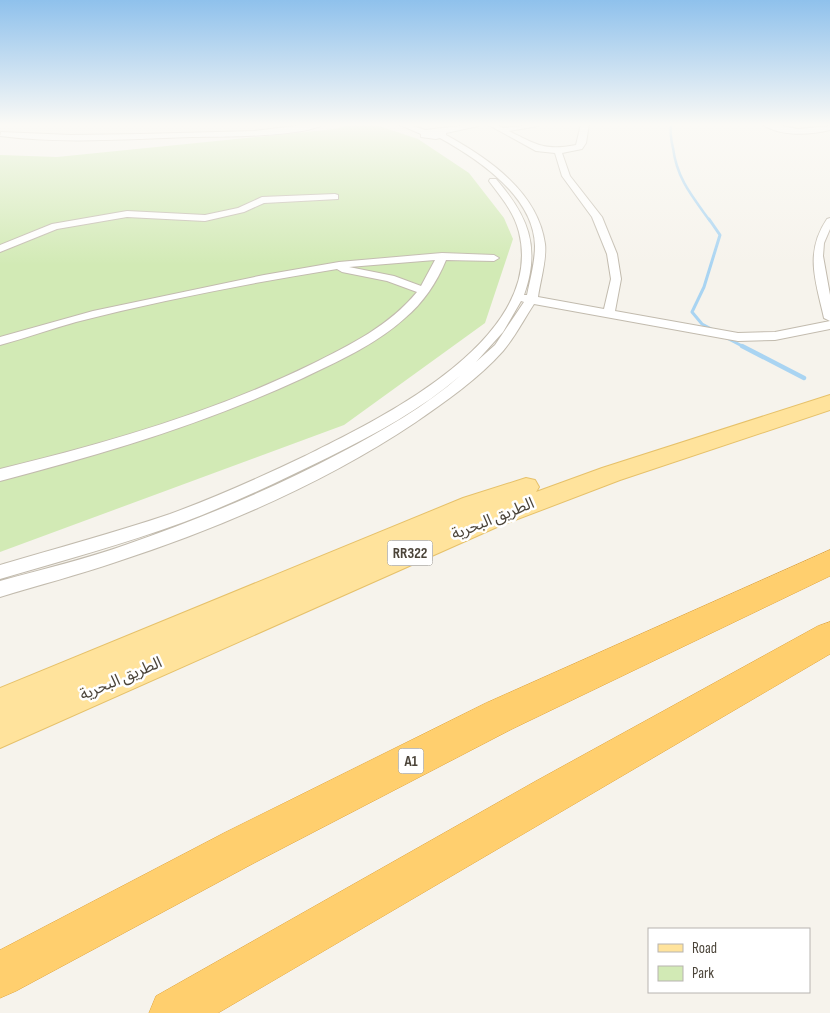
<svg xmlns="http://www.w3.org/2000/svg" width="830" height="1013" font-family="'Sofia Sans Condensed','Noto Sans Arabic',sans-serif">
  <style>
    .green { fill: #d2eab5 }
    .lines { fill: none; stroke-linecap: round; stroke-linejoin: round }
    .stream-far2 { stroke: #a9d4f2; stroke-width: 2.5 }
    .stream-far1 { stroke: #a9d4f2; stroke-width: 3 }
    .stream { stroke: #a9d4f2; stroke-width: 4.5 }
    .minor-casing { stroke: #c2bbae; stroke-width: 2 }
    .primary-casing { stroke: #e6c16a; stroke-width: 2 }
    .motorway-casing { stroke: #e0a43c; stroke-width: 1 }
    .minor { fill: #fff; fill-rule: evenodd }
    .primary { fill: #ffe39c; fill-rule: evenodd }
    .motorway { fill: #ffcf6e; fill-rule: evenodd }
    .labels { text-anchor: middle; dominant-baseline: central; stroke-width: 5; stroke-linejoin: round; paint-order: stroke }
    .shield { fill: #fff; stroke: #817c74; stroke-width: 1 }
    .shield-label { font-size: 15px; font-weight: bold; fill: #4b4439 }
    .street-label { font-size: 16px; fill: #4b4439; stroke: #fff }
  </style>
  <rect width="100%" height="100%" fill="#f6f3ec"/>
  <!-- green -->
  <path class="green" d="M351,124h22l45,15 51,34 35,45 9,21 -28,84 -141,102 -344,127v-397l57,2 279,-28z"/>
  <g class="lines">
    <!-- stream-far2 -->
    <path class="stream-far2" d="M671,124c-1,8 0,16 2,24 4,31 19,48 37,73"/>
    <!-- stream-far1 -->
    <path class="stream-far1" d="M709,219l11,16 -16,52 -12,25 10,12 13,7
      M725,337l19,10"/>
    <!-- stream -->
    <path class="stream" d="M742,346l62,32"/>
    <defs>
      <path id="minor" d="M311,124h13c-19,13 -107,13 -133,13 -63,2 -128,7 -191,-1l1,-4 70,3 70,-1 113,-3z
        M398,124h9l18,6 53,-6v2l-32,7v2c42,23 92,57 99,109 2,15 -5,38 -7,53l66,12 7,-30 -4,-25 -15,-37 -30,-41 -7,-23 -19,-2 -49,-27h8l8,4 38,-4 -3,2 -29,5c28,14 36,20 67,14l5,-21h8l-3,19 -4,6 -20,4 8,23 32,41 15,37 4,25 -6,32 123,22 37,-1 55,-11 -6,-3c-8,-36 -20,-65 3,-99l3,-1v11l-6,14 -1,13 7,39v34l-55,11 -37,1 -204,-37c-10,15 -19,33 -31,47 -25,28 -57,50 -87,71 -91,61 -196,106 -300,140 -38,13 -77,23 -116,35v-16c43,-12 86,-22 128,-37 72,-25 144,-55 212,-91 42,-22 85,-46 121,-78 -39,34 -86,59 -132,82 -47,23 -95,46 -145,65 -60,22 -122,39 -184,57v-14c57,-17 114,-32 170,-51 46,-17 91,-37 135,-58 75,-37 241,-117 214,-224 -5,-20 -18,-35 -30,-51l1,-2h6c32,37 45,68 28,116h3c3,-15 8,-33 8,-49 -1,-50 -57,-87 -95,-108l-4,1 -15,-2v-3zM521,301l3,1 -29,43 -19,17 27,-30z
        M762,124h9l27,5 32,-3v4c-20,5 -50,7 -68,-6z
        M335,194l3,1v4l-74,4 -20,9 -39,9 -78,-4 -70,12 -57,23v-7l52,-21 75,-13 78,4 33,-7 24,-11z
        M442,253l52,2 5,3 -5,3 -48,-1c-9,22 -23,43 -41,58 -30,27 -68,44 -104,61 -97,45 -198,75 -301,102v-12c107,-26 212,-56 312,-105 38,-19 77,-38 105,-72l-30,-11 -45,-9 -5,-3c-87,14 -175,31 -261,53 -25,7 -50,16 -76,23v-8l93,-26 171,-36 75,-13zM435,260l-14,26 -27,-10 -45,-9z"/>
      <path id="primary" d="M830,395v15l-210,70 -123,47 -497,221v-60l463,-190 63,-20 9,2 4,7 -3,5 66,-24z"/>
      <path id="motorway" d="M830,550v26l-318,153 -258,134 -238,128 -16,7v-48l224,-117 262,-130z
        M830,622v32l-612,359h-69l7,-17 380,-215 282,-155z"/>
    </defs>
    <!-- minor casing -->
    <use href="#minor" class="minor-casing"/>
    <!-- primary casing -->
    <use href="#primary" class="primary-casing"/>
    <!-- motorway casing -->
    <use href="#motorway" class="motorway-casing"/>
    <!-- minor -->
    <use href="#minor" class="minor"/>
    <!-- primary -->
    <use href="#primary" class="primary"/>
    <!-- motorway -->
    <use href="#motorway" class="motorway"/>
  </g>
  <!-- sky -->
  <linearGradient id="sky" x2="0" y2="1"><stop stop-color="#8fc1ec"/><stop offset="0.47" stop-color="#fbfaf6"/><stop offset="1" stop-color="#fbfaf6" stop-opacity="0"/></linearGradient>
  <rect width="830" height="265" fill="url(#sky)"/>
  <g class="labels">
    <!-- shield labels -->
    <g class="shield">
      <rect x="387.5" y="540.5" width="45" height="25" rx="4"/>
      <rect x="398.5" y="748.5" width="25" height="25" rx="4"/>
    </g>
    <g class="shield-label">
      <text x="410" y="553">RR322</text>
      <text x="411" y="761">A1</text>
    </g>
    <!-- street labels -->
    <g class="street-label">
      <text transform="translate(493 519) rotate(-22)">الطريق البحرية</text>
      <text transform="translate(121 679) rotate(-23)">الطريق البحرية</text>
    </g>
  </g>
  <!-- legend -->
  <rect x="648" y="928" width="162" height="65" fill="#ffffff" stroke="#b7b4b0"/>
  <rect x="658" y="944" width="25" height="8" fill="#ffe39c" stroke="#b7b4b0"/>
  <text x="692" y="953" font-size="15" fill="#4b4439">Road</text>
  <rect x="658" y="966" width="25" height="15" fill="#d2eab5" stroke="#b7b4b0"/>
  <text x="692" y="978" font-size="15" fill="#4b4439">Park</text>
</svg>
